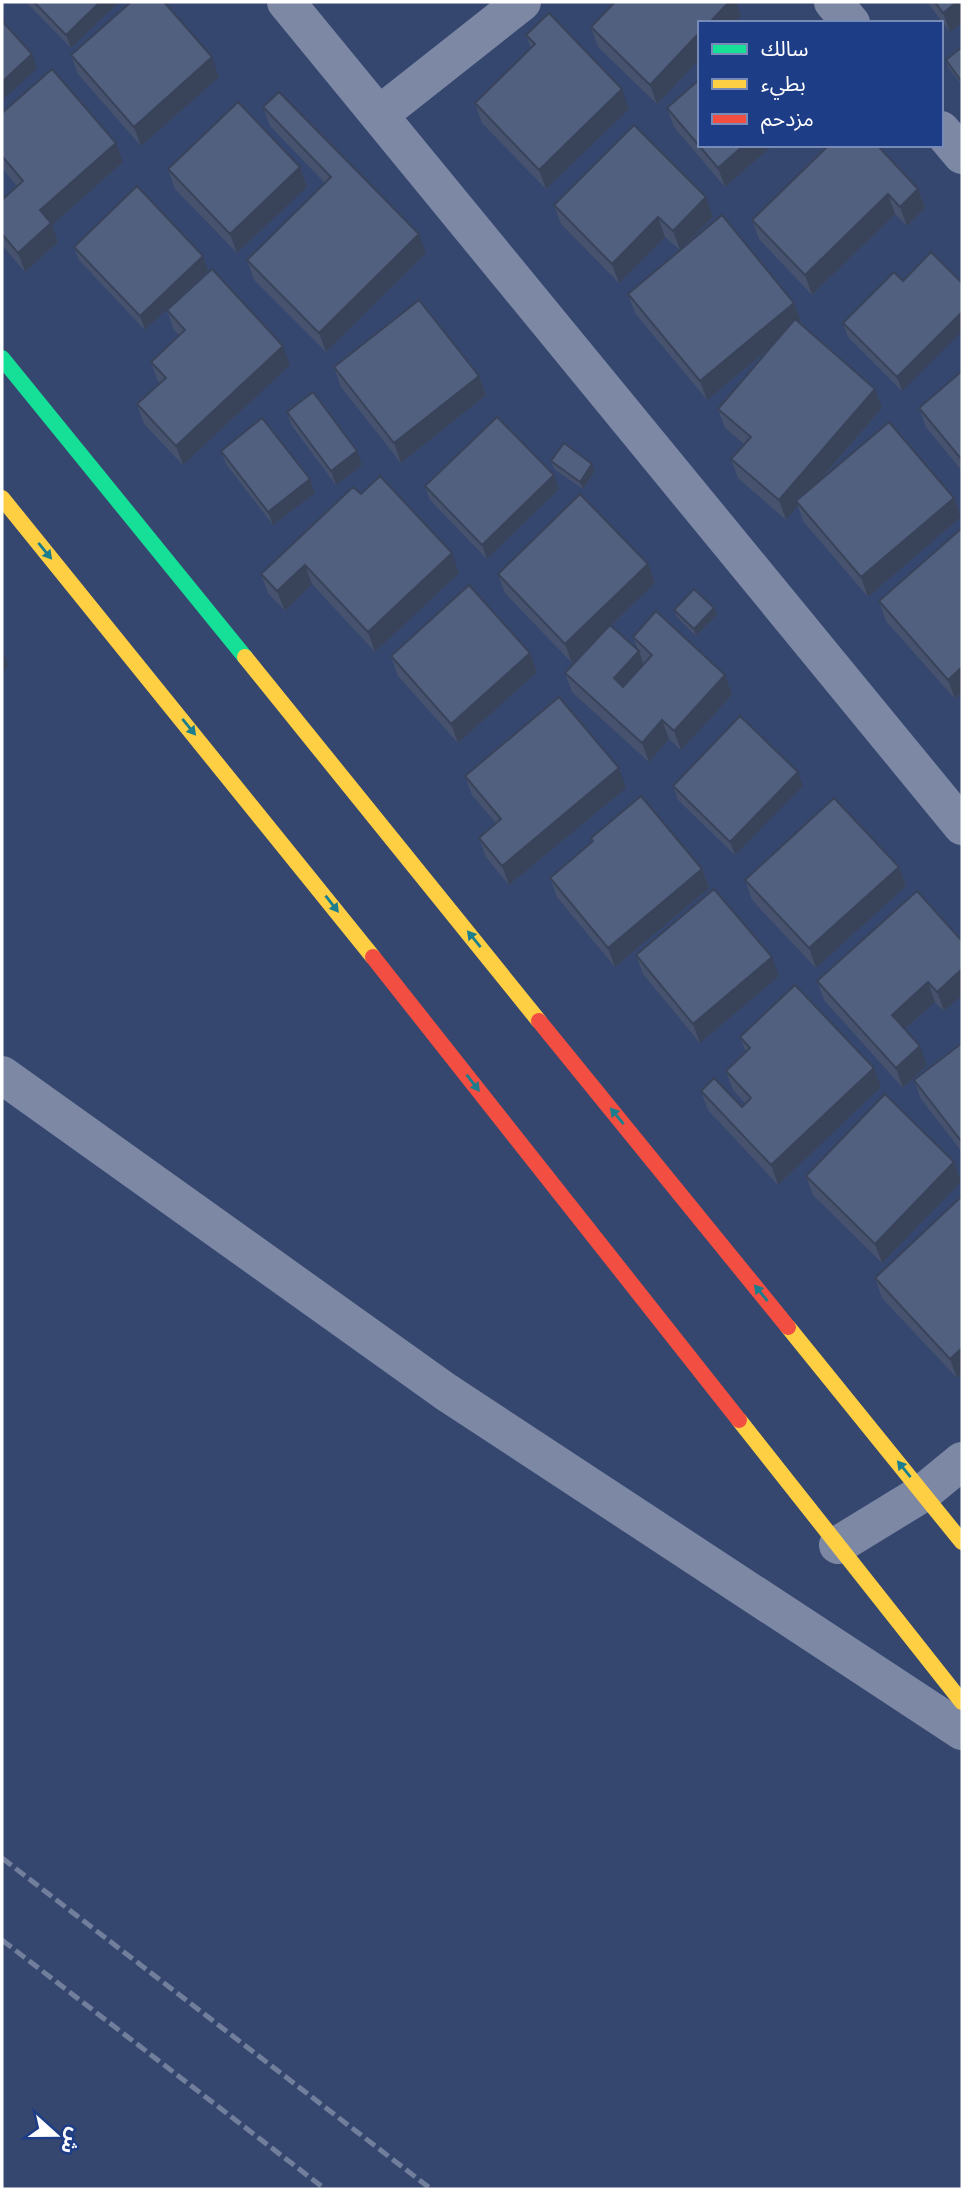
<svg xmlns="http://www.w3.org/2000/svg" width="964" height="2191" font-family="'Fira Sans Condensed','Noto Sans Arabic',sans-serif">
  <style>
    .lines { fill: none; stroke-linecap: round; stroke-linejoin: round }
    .street { stroke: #7d88a5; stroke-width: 38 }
    .fast { stroke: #16e098; stroke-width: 16 }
    .slow { stroke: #ffcf43; stroke-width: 16 }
    .jam { stroke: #f24e42; stroke-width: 16 }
    .rail { stroke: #727f9c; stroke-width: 5; stroke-dasharray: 12 5; stroke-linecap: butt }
    .wall { fill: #47536e }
    .shaded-wall { fill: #39435a }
    .building { fill: #526080; stroke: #39435a; stroke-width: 2 }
    .oneway { fill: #1b7e8e }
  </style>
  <rect width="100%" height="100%" fill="#36476f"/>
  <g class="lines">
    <!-- street -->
    <path class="street" d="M286,2l676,824
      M833,2l18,21
      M379,115l143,-113
      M941,130l21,25
      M2,1075l444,317 516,339
      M838,1545l85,-52 39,-32"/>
    <!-- fast -->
    <path class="fast" d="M2,358l243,299"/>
    <!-- slow -->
    <path class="slow" d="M2,498l371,459
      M245,657l294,364
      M788,1327l174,215
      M739,1420l223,282"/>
    <!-- jam -->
    <path class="jam" d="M373,957l366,463
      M539,1021l249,306"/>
    <!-- rail -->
    <path class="rail" d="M2,1858l429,331
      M2,1940l323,249"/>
  </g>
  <!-- wall -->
  <path class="wall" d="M26,2h93l-48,46z
    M927,2h35v21l-12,9z
    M741,16l-41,7v36l-43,45 -59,-57 -7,-20z
    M526,35l103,74 -83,80 -64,-66 -7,-20 56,-55z
    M962,47v38l-14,-18 -2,-7z
    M71,55l148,22 -78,69 -63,-72z
    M263,107l163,146 -100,99 -72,-72 -7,-20 78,-77 -55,-57z
    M667,108l33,37h73l-48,42 -51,-60z
    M2,113l121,49 -71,63 6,17 -33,30 -23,-27v-45l15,-14 -15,-18z
    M300,167l7,20 -70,66 -62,-64 -7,-20z
    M918,189l7,19 -18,18 -12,-12 -83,81 -53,-56 -7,-19z
    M554,205l159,12 -33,33 -15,-13 -46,46 -58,-59z
    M74,247l134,23 -63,60 -66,-70z
    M903,281l-1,110 -54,-54 -5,-14z
    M628,294l166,9 7,19 -1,1 82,85 -65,76 137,14 7,19 -93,80 -65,-76 -5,-15 -12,14 -48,-42 -7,-19 13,-15 -19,-16 -7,-19 51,-60 -62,51 -72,-87z
    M167,310l123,55 -107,100 -39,-41 -7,-20 23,-21 -2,-2 -7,-19 28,-27 -5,-5z
    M334,367l145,9 7,19 -85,68 -60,-76z
    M962,371v100l-36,-44 -7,-19z
    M287,412l75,53 -26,20 -44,-59z
    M221,451l89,28 5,14 -42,32 -47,-61z
    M551,461l41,3 3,7 -12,18 -29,-20z
    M425,486l134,3 -72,70 -57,-59z
    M361,494l98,79 -84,79 -63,-68 -27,27 -17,-18 -7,-19z
    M962,528v164l-7,7 -69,-78 -7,-20z
    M648,564l7,19 -44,43 27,24 -5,-13 92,38 7,20 -51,55 -12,-11 -20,23 -77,-70 -7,-19 28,-30 -21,20 -67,-70 -7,-19z
    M674,610l43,5 -21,21 -19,-19z
    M530,653l7,19 -79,71 -60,-67 -7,-20z
    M465,776l161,12 -117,97 -23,-28 -7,-19 17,-15 -24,-28z
    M673,786h130l-68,69 -57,-55z
    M591,838l111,31 7,19 -94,79 -58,-70 -7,-19 42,-36z
    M899,867l7,19 -90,82 -64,-68 -7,-20z
    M962,941v54l-18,16 -9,-9 -30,27 22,36 -24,23 -79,-88 -7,-19z
    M636,955l143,21 -79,67 -57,-69z
    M740,1037l134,31 7,19 -103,98 -70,-75 -7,-19 41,16 3,-4 -12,-13 -7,-19 20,-19z
    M962,1043v109l-41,-53 -7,-19z
    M806,1176l155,6 -79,81 -69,-68z
    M962,1196v178l-5,4 -75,-80 -7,-20z"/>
  <!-- shaded-wall -->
  <path class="shaded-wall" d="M100,2h19l-48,46 -5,-13z
    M729,2h7l5,14 -7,7h-25z
    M957,2h5v21l-12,9 -7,-19z
    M700,32v27l-43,45 -7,-19z
    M32,54l5,14 -35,33v-19z
    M212,57l7,20 -78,69 -7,-19z
    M622,89l7,20 -83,80 -7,-19z
    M116,143l7,19 -71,63 6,17 -33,30 -7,-19 22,-43z
    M744,145h29l-48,42 -7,-19z
    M300,167l7,20 -70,66 -7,-19z
    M918,189l7,19 -18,18 -7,-19z
    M888,194l7,20 -83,81 -7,-20z
    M706,197l7,20 -33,33 -7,-19z
    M658,217l7,20 -46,46 -7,-19z
    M419,234l7,19 -100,99 -7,-19z
    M203,256l5,14 -63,60 -5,-14z
    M794,303l7,19 -94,78 -7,-19z
    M962,312v19l-60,60 -5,-14z
    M283,346l7,19 -107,100 -7,-19z
    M479,376l7,19 -85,68 -7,-20z
    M875,389l7,19 -83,96 -3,-3 2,5 -12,14 -7,-20z
    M357,451l5,14 -26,20 -5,-14z
    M592,464l3,7 -12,18 -3,-7z
    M554,475l5,14 -72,70 -5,-14z
    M310,479l5,14 -42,32 -5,-13z
    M954,498l7,19 -93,80 -7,-20z
    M452,553l7,20 -84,79 -7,-20z
    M648,564l7,19 -83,80 -7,-19z
    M305,565l7,19 -27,27 -8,-20z
    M714,608l3,7 -21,21 -2,-7z
    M2,648l6,17 -6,9z
    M639,651l7,20 -25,27 -7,-20z
    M530,653l7,19 -79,71 -7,-19z
    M962,667v25l-7,7 -7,-19z
    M725,675l7,20 -51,55 -7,-19z
    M662,720l7,19 -20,23 -7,-19z
    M619,768l7,20 -117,97 -7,-19z
    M798,772l5,14 -68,69 -5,-13z
    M899,867l7,19 -90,82 -7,-20z
    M702,869l7,19 -94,79 -7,-19z
    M772,957l7,19 -79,67 -7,-19z
    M962,969v26l-18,16 -7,-19z
    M928,982l7,20 -36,32 -7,-19z
    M920,1046l7,19 -24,23 -7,-20z
    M874,1068l7,19 -103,98 -7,-20z
    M954,1162l7,20 -79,81 -7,-19z
    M962,1348v26l-5,4 -7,-19z"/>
  <!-- building -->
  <path class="building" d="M34,2h66l-34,33z
    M131,2h33l48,55 -78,70 -63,-72z
    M615,2h114l-20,21h-9v9l-50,53 -59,-58z
    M935,2h22l-14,11z
    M549,13l73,76 -83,81 -64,-67 60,-59 -9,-9z
    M2,21l30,33 -30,28z
    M962,47v35l-16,-22z
    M52,69l64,74 -76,67 11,13 -33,30 -16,-19v-34l21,-19 -21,-25v-43z
    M700,79v66h44l-26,23 -51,-60z
    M279,92l140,142 -100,99 -72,-73 84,-83 -68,-70z
    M238,102l62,65 -70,67 -62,-65z
    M634,125l72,72 -33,34 -15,-14 -46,47 -58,-59z
    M829,145h48l41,44 -18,18 -12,-13 -83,81 -53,-55z
    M137,186l66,70 -63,60 -66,-69z
    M722,215l72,88 -94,78 -72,-87z
    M931,252l31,31v29l-65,65 -54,-54 51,-51 9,9z
    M212,269l71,77 -107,100 -39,-42 29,-26 -15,-16 34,-32 -18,-20z
    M419,300l60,76 -85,67 -60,-76z
    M795,319l80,70 -96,111 -48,-41 20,-22 -33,-28z
    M962,371v89l-43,-52z
    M313,392l44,59 -26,20 -44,-59z
    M497,417l57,58 -72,70 -57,-59z
    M262,418l48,61 -42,33 -47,-61z
    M889,422l65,76 -93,79 -65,-76z
    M564,443l28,21 -12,18 -29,-21z
    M380,476l72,77 -84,79 -63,-67 -28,26 -16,-17 92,-87 8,7z
    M580,494l68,70 -83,80 -67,-70z
    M962,528v139l-14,13 -69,-79z
    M469,585l61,68 -79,71 -60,-68z
    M694,589l20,19 -20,21 -20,-19z
    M656,611l69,64 -51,56 -12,-11 -20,23 -77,-70 45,-48 29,26 -25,27 9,9 29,-32 -19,-18z
    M559,697l60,71 -117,98 -23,-28 22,-19 -36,-43z
    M740,716l58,56 -68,70 -57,-56z
    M641,796l61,73 -94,79 -58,-70 43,-37 -2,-3z
    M834,798l65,69 -90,81 -64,-68z
    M714,889l58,68 -79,67 -57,-69z
    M917,891l45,50v28l-25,23 -9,-10 -36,33 28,31 -24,22 -79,-87z
    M795,985l79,83 -103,97 -70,-74 13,-13 28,29 9,-9 -25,-27 24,-23 -10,-11z
    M962,1043v99l-48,-62z
    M885,1094l69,68 -79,82 -69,-68z
    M962,1196v152l-12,11 -75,-81z"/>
  <!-- one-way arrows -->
  <defs><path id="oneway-solid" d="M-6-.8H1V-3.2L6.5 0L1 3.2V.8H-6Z" transform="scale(1.75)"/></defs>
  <g class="oneway">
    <use href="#oneway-solid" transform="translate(45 551) rotate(51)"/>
    <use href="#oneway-solid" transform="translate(189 727) rotate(51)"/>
    <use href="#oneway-solid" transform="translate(332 904) rotate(52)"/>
    <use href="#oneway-solid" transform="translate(474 939) rotate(-129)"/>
    <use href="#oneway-solid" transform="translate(473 1083) rotate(52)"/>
    <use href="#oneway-solid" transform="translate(617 1116) rotate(-129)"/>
    <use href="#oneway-solid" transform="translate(761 1293) rotate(-129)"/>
    <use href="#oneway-solid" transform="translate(904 1469) rotate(-129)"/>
  </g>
  <!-- border -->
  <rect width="964" height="2191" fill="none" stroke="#ffffff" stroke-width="7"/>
  <!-- legend -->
  <rect x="698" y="21" width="245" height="126" fill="#1e3d87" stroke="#788bb7" stroke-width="2"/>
  <rect x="712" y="44" width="35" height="10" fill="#16e098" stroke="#788bb7" stroke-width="2"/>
  <text x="761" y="56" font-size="21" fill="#ffffff">سالك</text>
  <rect x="712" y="79" width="35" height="10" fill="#ffcf43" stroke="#788bb7" stroke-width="2"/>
  <text x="761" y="91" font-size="21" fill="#ffffff">بطيء</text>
  <rect x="712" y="114" width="35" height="10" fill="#f24e42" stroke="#788bb7" stroke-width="2"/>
  <text x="761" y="126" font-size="21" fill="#ffffff">مزدحم</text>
  <!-- north arrow -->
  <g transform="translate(56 2135) rotate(111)" stroke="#1e3d87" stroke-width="5" paint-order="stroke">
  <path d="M0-5L12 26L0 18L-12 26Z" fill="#ffffff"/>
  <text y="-10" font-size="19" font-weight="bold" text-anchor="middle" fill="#ffffff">ش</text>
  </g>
</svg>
